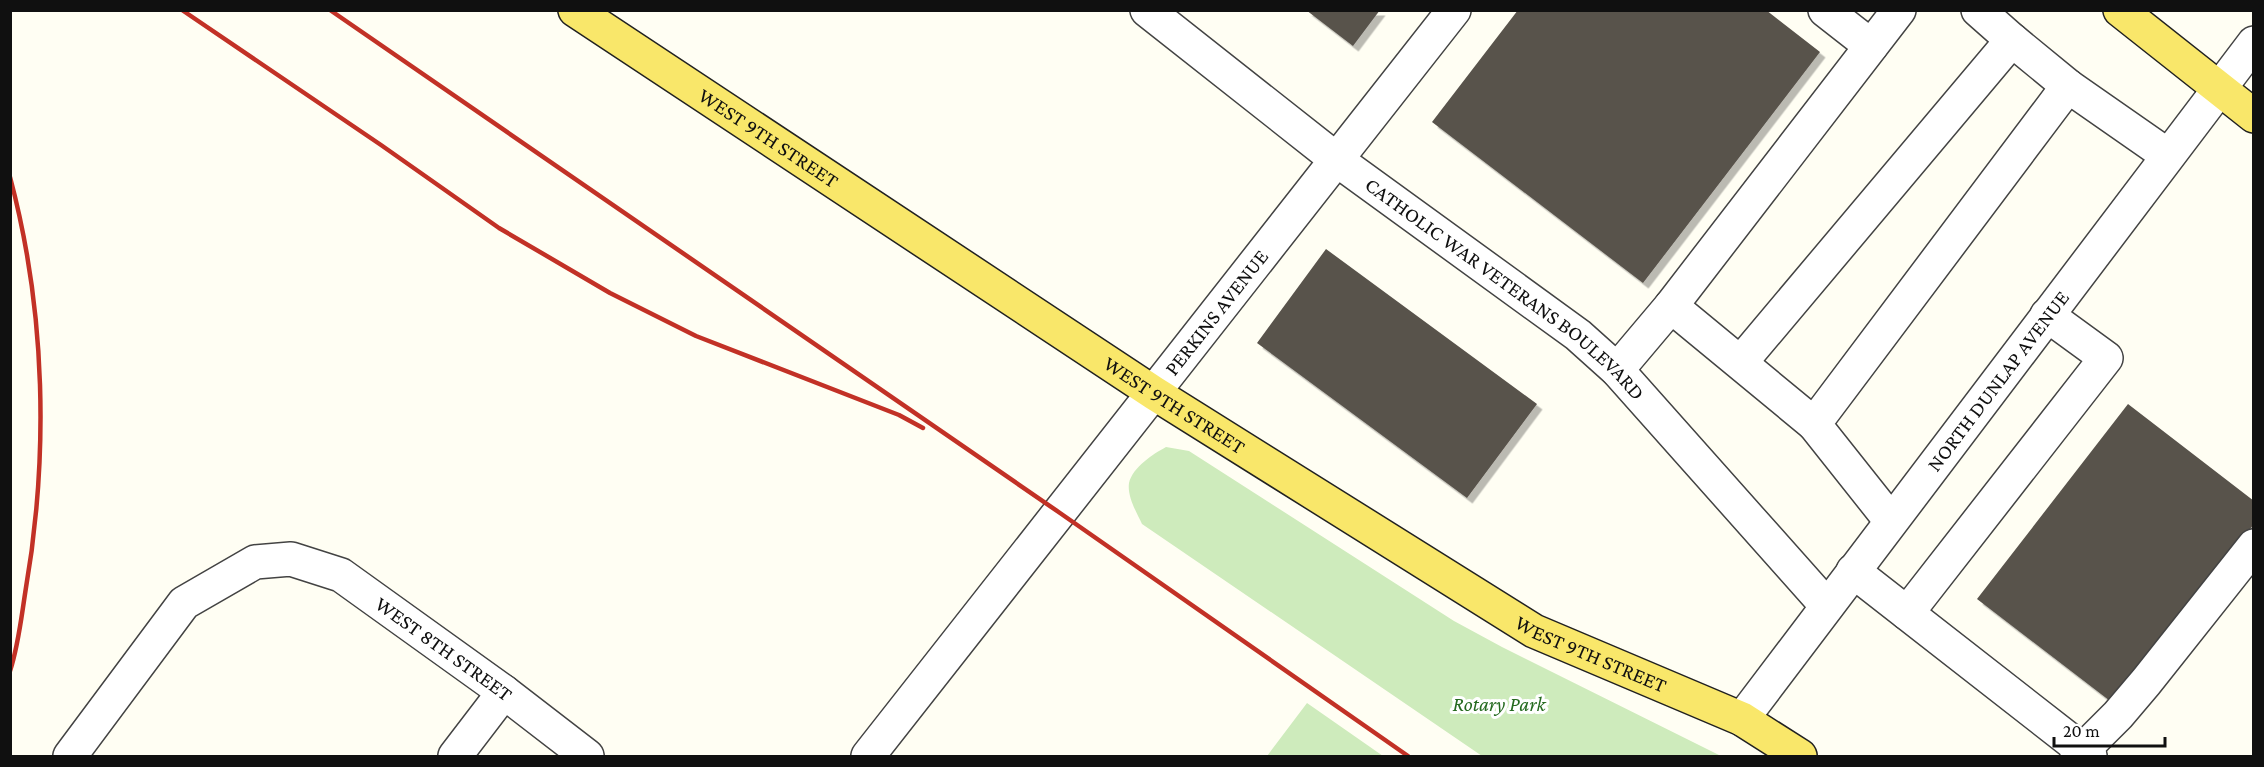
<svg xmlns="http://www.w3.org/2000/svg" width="2264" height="767" font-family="'Crimson Pro',serif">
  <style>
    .green { fill: #ceebbc }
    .building { fill: #59534c; filter: url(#shadow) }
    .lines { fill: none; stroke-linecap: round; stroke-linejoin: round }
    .minor-casing { stroke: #434343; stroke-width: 36 }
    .major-casing { stroke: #212121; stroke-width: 36 }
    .minor { stroke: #fff; stroke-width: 33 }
    .major { stroke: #f9e76a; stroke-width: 33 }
    .rail { stroke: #c23126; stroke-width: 4.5 }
    .labels { text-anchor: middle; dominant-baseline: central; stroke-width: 6; stroke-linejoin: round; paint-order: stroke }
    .street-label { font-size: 21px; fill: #101010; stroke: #fff }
    .park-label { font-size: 21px; font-style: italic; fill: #256a1f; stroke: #fff }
  </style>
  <defs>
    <filter id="shadow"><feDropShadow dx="5.5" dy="5.5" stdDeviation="0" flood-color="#0004"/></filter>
  </defs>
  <rect width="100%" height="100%" fill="#fffef3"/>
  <!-- green -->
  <path class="green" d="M1166,447l23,4 265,170 48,26 219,109h-239l-340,-232c-5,-11 -15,-27 -13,-41 4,-16 24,-29 37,-36z
    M1307,703l76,53h-116z"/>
  <!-- building -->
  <path class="building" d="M1306,10h74l-27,36z
    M1518,10h248l54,42 -177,231 -211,-161z
    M1326,249l211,155 -70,94 -210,-155z
    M2128,404l126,97v23l-140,180 -137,-105z"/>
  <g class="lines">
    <defs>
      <g id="minor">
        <path id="s1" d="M1147,10l190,150 241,175 39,35 210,236"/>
        <path d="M1825,10l46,36"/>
        <path d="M2012,40l56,46"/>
        <path d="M1671,306l143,118"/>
        <path d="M1741,362l271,-322 -34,-30"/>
        <path d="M1617,370l54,-64 228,-296"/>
        <path d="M1891,521l-77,-97 254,-338 99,69"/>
        <path d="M1853,571l237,185"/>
        <path d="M1907,613l199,-255 -59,-43"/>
        <path id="s2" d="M1742,719l512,-676"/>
        <path id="s3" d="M70,756l114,-153 71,-41 36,-3 50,16 163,117 83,64"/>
        <path d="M455,756l49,-64"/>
        <path id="s4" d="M868,756l586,-746"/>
        <path d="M2077,756l41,-41 28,-33 108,-136"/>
      </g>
      <g id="major">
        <path id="s5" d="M575,10l579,383 380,238 208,88 58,37"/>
        <path d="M2120,10l134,106"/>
      </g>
    </defs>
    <!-- minor casing -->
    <use href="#minor" class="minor-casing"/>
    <!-- major casing -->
    <use href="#major" class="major-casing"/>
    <!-- minor -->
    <use href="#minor" class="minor"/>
    <!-- major -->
    <use href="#major" class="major"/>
    <!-- rail -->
    <path class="rail" d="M182,10l199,135 118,83 111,65 86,43 203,79 24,13
      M330,10l730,503 348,243
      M10,177c36,135 39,280 15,417 -4,26 -7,53 -15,77"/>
  </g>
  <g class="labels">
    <!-- street labels -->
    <g class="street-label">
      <text stroke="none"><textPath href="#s5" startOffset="232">WEST 9TH STREET</textPath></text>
      <text stroke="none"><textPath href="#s1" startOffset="454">CATHOLIC WAR VETERANS BOULEVARD</textPath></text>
      <text stroke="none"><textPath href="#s4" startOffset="564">PERKINS AVENUE</textPath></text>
      <text stroke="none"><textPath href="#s2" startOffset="424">NORTH DUNLAP AVENUE</textPath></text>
      <text stroke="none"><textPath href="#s5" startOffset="718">WEST 9TH STREET</textPath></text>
      <text stroke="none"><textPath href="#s3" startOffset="488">WEST 8TH STREET</textPath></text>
      <text stroke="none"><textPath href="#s5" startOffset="1204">WEST 9TH STREET</textPath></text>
    </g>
    <!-- park labels -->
    <g class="park-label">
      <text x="1499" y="704">Rotary Park</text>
    </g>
  </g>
  <!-- border -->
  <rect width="2264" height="767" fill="none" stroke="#101010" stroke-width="24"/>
  <!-- scale -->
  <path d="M2054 737v9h111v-9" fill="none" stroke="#101010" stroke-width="3"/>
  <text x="2063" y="737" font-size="18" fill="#101010" stroke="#ffffff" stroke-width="4.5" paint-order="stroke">20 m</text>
</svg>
